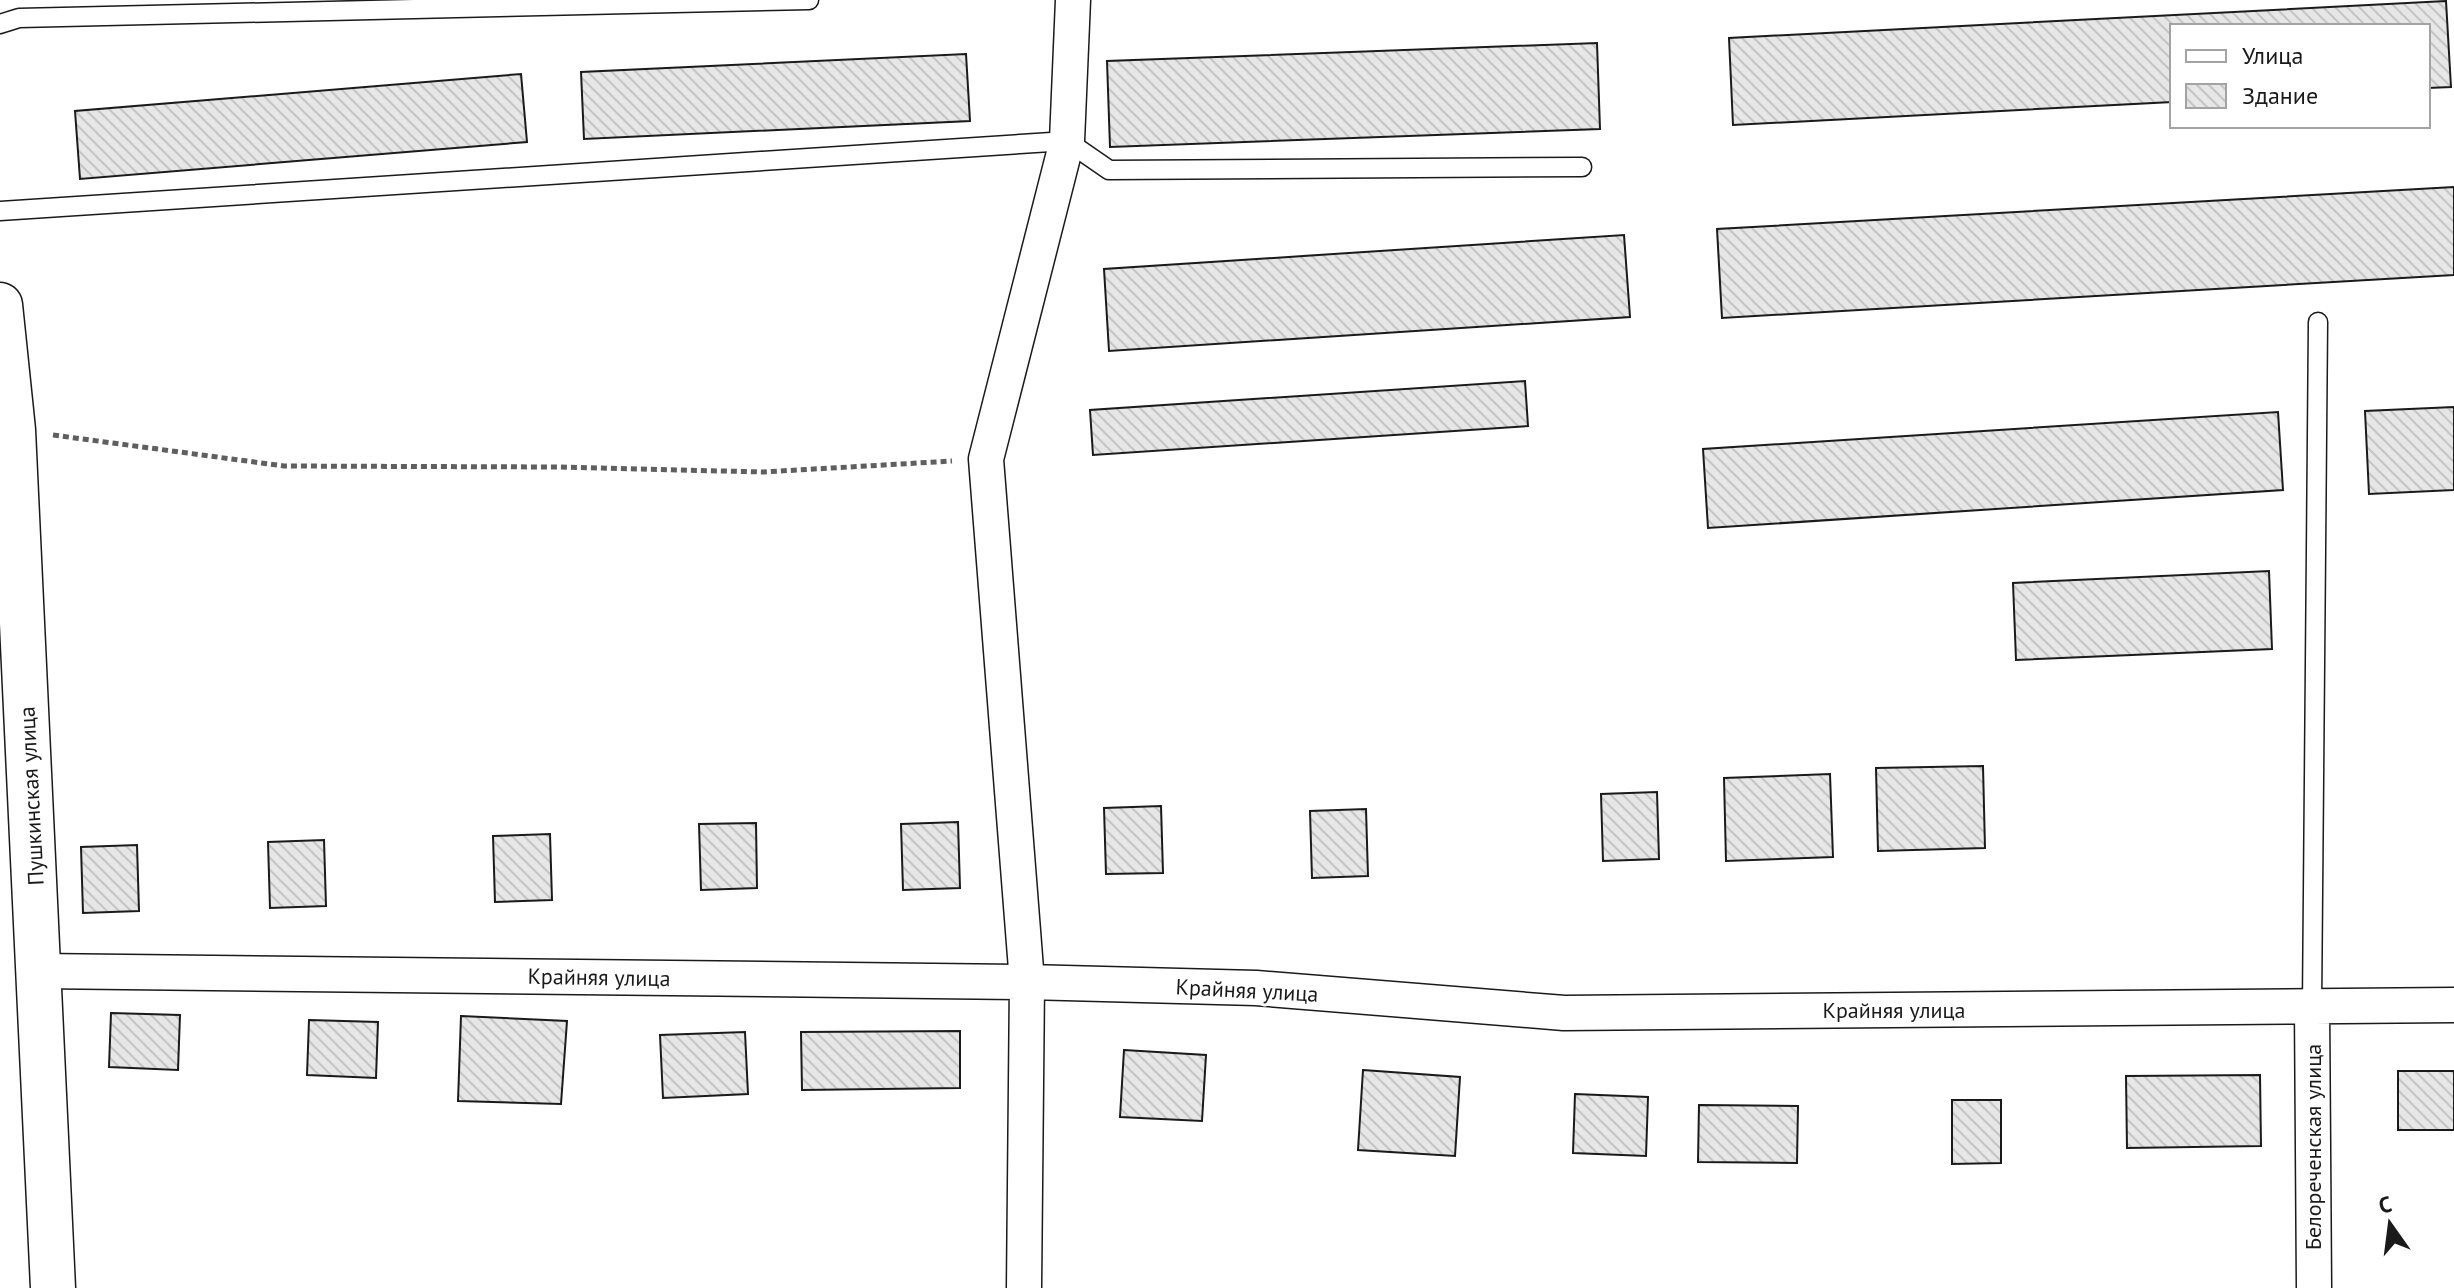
<svg xmlns="http://www.w3.org/2000/svg" width="2454" height="1288" font-family="'PT Sans',sans-serif">
  <style>
    .building { fill: url(#building-back-hatch); stroke: #1a1a1a; stroke-width: 2 }
    .lines { fill: none; stroke-linecap: round; stroke-linejoin: round }
    .lane-casing { stroke: #1a1a1a; stroke-width: 21 }
    .street-casing { stroke: #1a1a1a; stroke-width: 37 }
    .secondary-casing { stroke: #1a1a1a; stroke-width: 47 }
    .path { stroke: #5f5f5f; stroke-width: 5; stroke-dasharray: 6 4; stroke-linecap: butt }
    .lane { stroke: #fff; stroke-width: 18 }
    .street { stroke: #fff; stroke-width: 34 }
    .secondary { stroke: #fff; stroke-width: 44 }
    .labels { text-anchor: middle; dominant-baseline: central; stroke-width: 6; stroke-linejoin: round; paint-order: stroke }
    .street-label { font-size: 22px; fill: #1a1a1a; stroke: #fff }
  </style>
  <defs>
    <pattern id="building-back-hatch" width="6" height="6" patternUnits="userSpaceOnUse" patternTransform="scale(2)"><rect width="6" height="6" fill="#e6e6e6"/><path d="M-1 5l2 2M0 0l6 6M5-1l2 2" fill="none" stroke="#c5c5c5"/></pattern>
  </defs>
  <rect width="100%" height="100%" fill="#fff"/>
  <!-- building -->
  <path class="building" d="M2446,1l5,86 -23,1v-62h-256v76l-439,23 -4,-87z
    M1597,43l3,86 -490,18 -3,-86z
    M966,54l4,67 -386,18 -3,-67z
    M521,74l6,68 -447,37 -5,-68z
    M2454,187v88l-732,43 -5,-89z
    M1624,235l6,82 -521,34 -5,-82z
    M1525,381l3,45 -435,29 -3,-45z
    M2454,407v83l-85,4 -4,-83z
    M2278,412l5,78 -575,38 -5,-79z
    M2269,571l3,78 -256,11 -3,-77z
    M1983,766l2,82 -107,3 -2,-83z
    M1830,774l3,83 -107,4 -2,-83z
    M1657,792l2,67 -56,2 -2,-67z
    M1161,806l2,67 -57,1 -2,-66z
    M1366,809l2,67 -56,2 -2,-67z
    M958,822l2,66 -57,2 -2,-66z
    M756,823l1,65 -56,2 -2,-66z
    M550,834l2,66 -57,2 -2,-66z
    M324,840l2,66 -56,2 -2,-66z
    M137,845l2,66 -56,2 -2,-66z
    M111,1013l69,2 -2,55 -69,-3z
    M461,1016l106,5 -6,83 -103,-3z
    M309,1020l69,2 -2,56 -69,-3z
    M960,1031v57l-158,2 -1,-58z
    M745,1032l3,62 -85,4 -3,-63z
    M1124,1050l82,5 -4,66 -82,-4z
    M1363,1070l97,7 -5,79 -97,-6z
    M2398,1071h56v59h-56z
    M2260,1075l1,71 -134,2 -1,-72z
    M1575,1094l73,3 -2,59 -73,-3z
    M1952,1100h49v63l-49,1z
    M1699,1105l99,1 -1,57 -99,-1z"/>
  <g class="lines">
    <defs>
      <path id="lane" d="M0,24l19,-6 790,-18
        M0,211l1067,-70 42,29 473,-3
        M2312,1007l6,-685"/>
      <path id="street" d="M38,971l989,11 229,6 308,25 890,-8
        M2312,1007l2,281
        M1024,1288l3,-306 -41,-523 81,-318 6,-141"/>
      <path id="secondary" d="M0,305l13,125 40,858"/>
    </defs>
    <!-- lane casing -->
    <use href="#lane" class="lane-casing"/>
    <!-- street casing -->
    <use href="#street" class="street-casing"/>
    <!-- secondary casing -->
    <use href="#secondary" class="secondary-casing"/>
    <!-- path -->
    <path class="path" d="M53,435l231,31 273,1 206,5 189,-11"/>
    <!-- lane -->
    <use href="#lane" class="lane"/>
    <!-- street -->
    <use href="#street" class="street"/>
    <!-- secondary -->
    <use href="#secondary" class="secondary"/>
  </g>
  <g class="labels">
    <!-- street labels -->
    <g class="street-label">
      <text transform="translate(31 796) rotate(-93)">Пушкинская улица</text>
      <text transform="translate(599 977) rotate(1)">Крайняя улица</text>
      <text transform="translate(1247 990) rotate(3)">Крайняя улица</text>
      <text x="1894" y="1010">Крайняя улица</text>
      <text transform="translate(2313 1147) rotate(-90)">Белореченская улица</text>
    </g>
  </g>
  <!-- legend -->
  <rect x="2170" y="24" width="260" height="104" fill="#ffffff" stroke="#a3a3a3" stroke-width="2"/>
  <rect x="2186" y="50" width="40" height="12" fill="#ffffff" stroke="#a3a3a3" stroke-width="2"/>
  <text x="2242" y="64" font-size="24" fill="#1a1a1a">Улица</text>
  <rect x="2186" y="84" width="40" height="24" fill="url(#building-back-hatch)" stroke="#a3a3a3" stroke-width="2"/>
  <text x="2242" y="104" font-size="24" fill="#1a1a1a">Здание</text>
  <!-- north arrow -->
  <g transform="translate(2390 1224) rotate(346)" stroke="#ffffff" stroke-width="6" paint-order="stroke">
  <path d="M0-6L14 30L0 20L-14 30Z" fill="#1a1a1a"/>
  <text y="-12" font-size="22" font-weight="bold" text-anchor="middle" fill="#1a1a1a">С</text>
  </g>
</svg>
